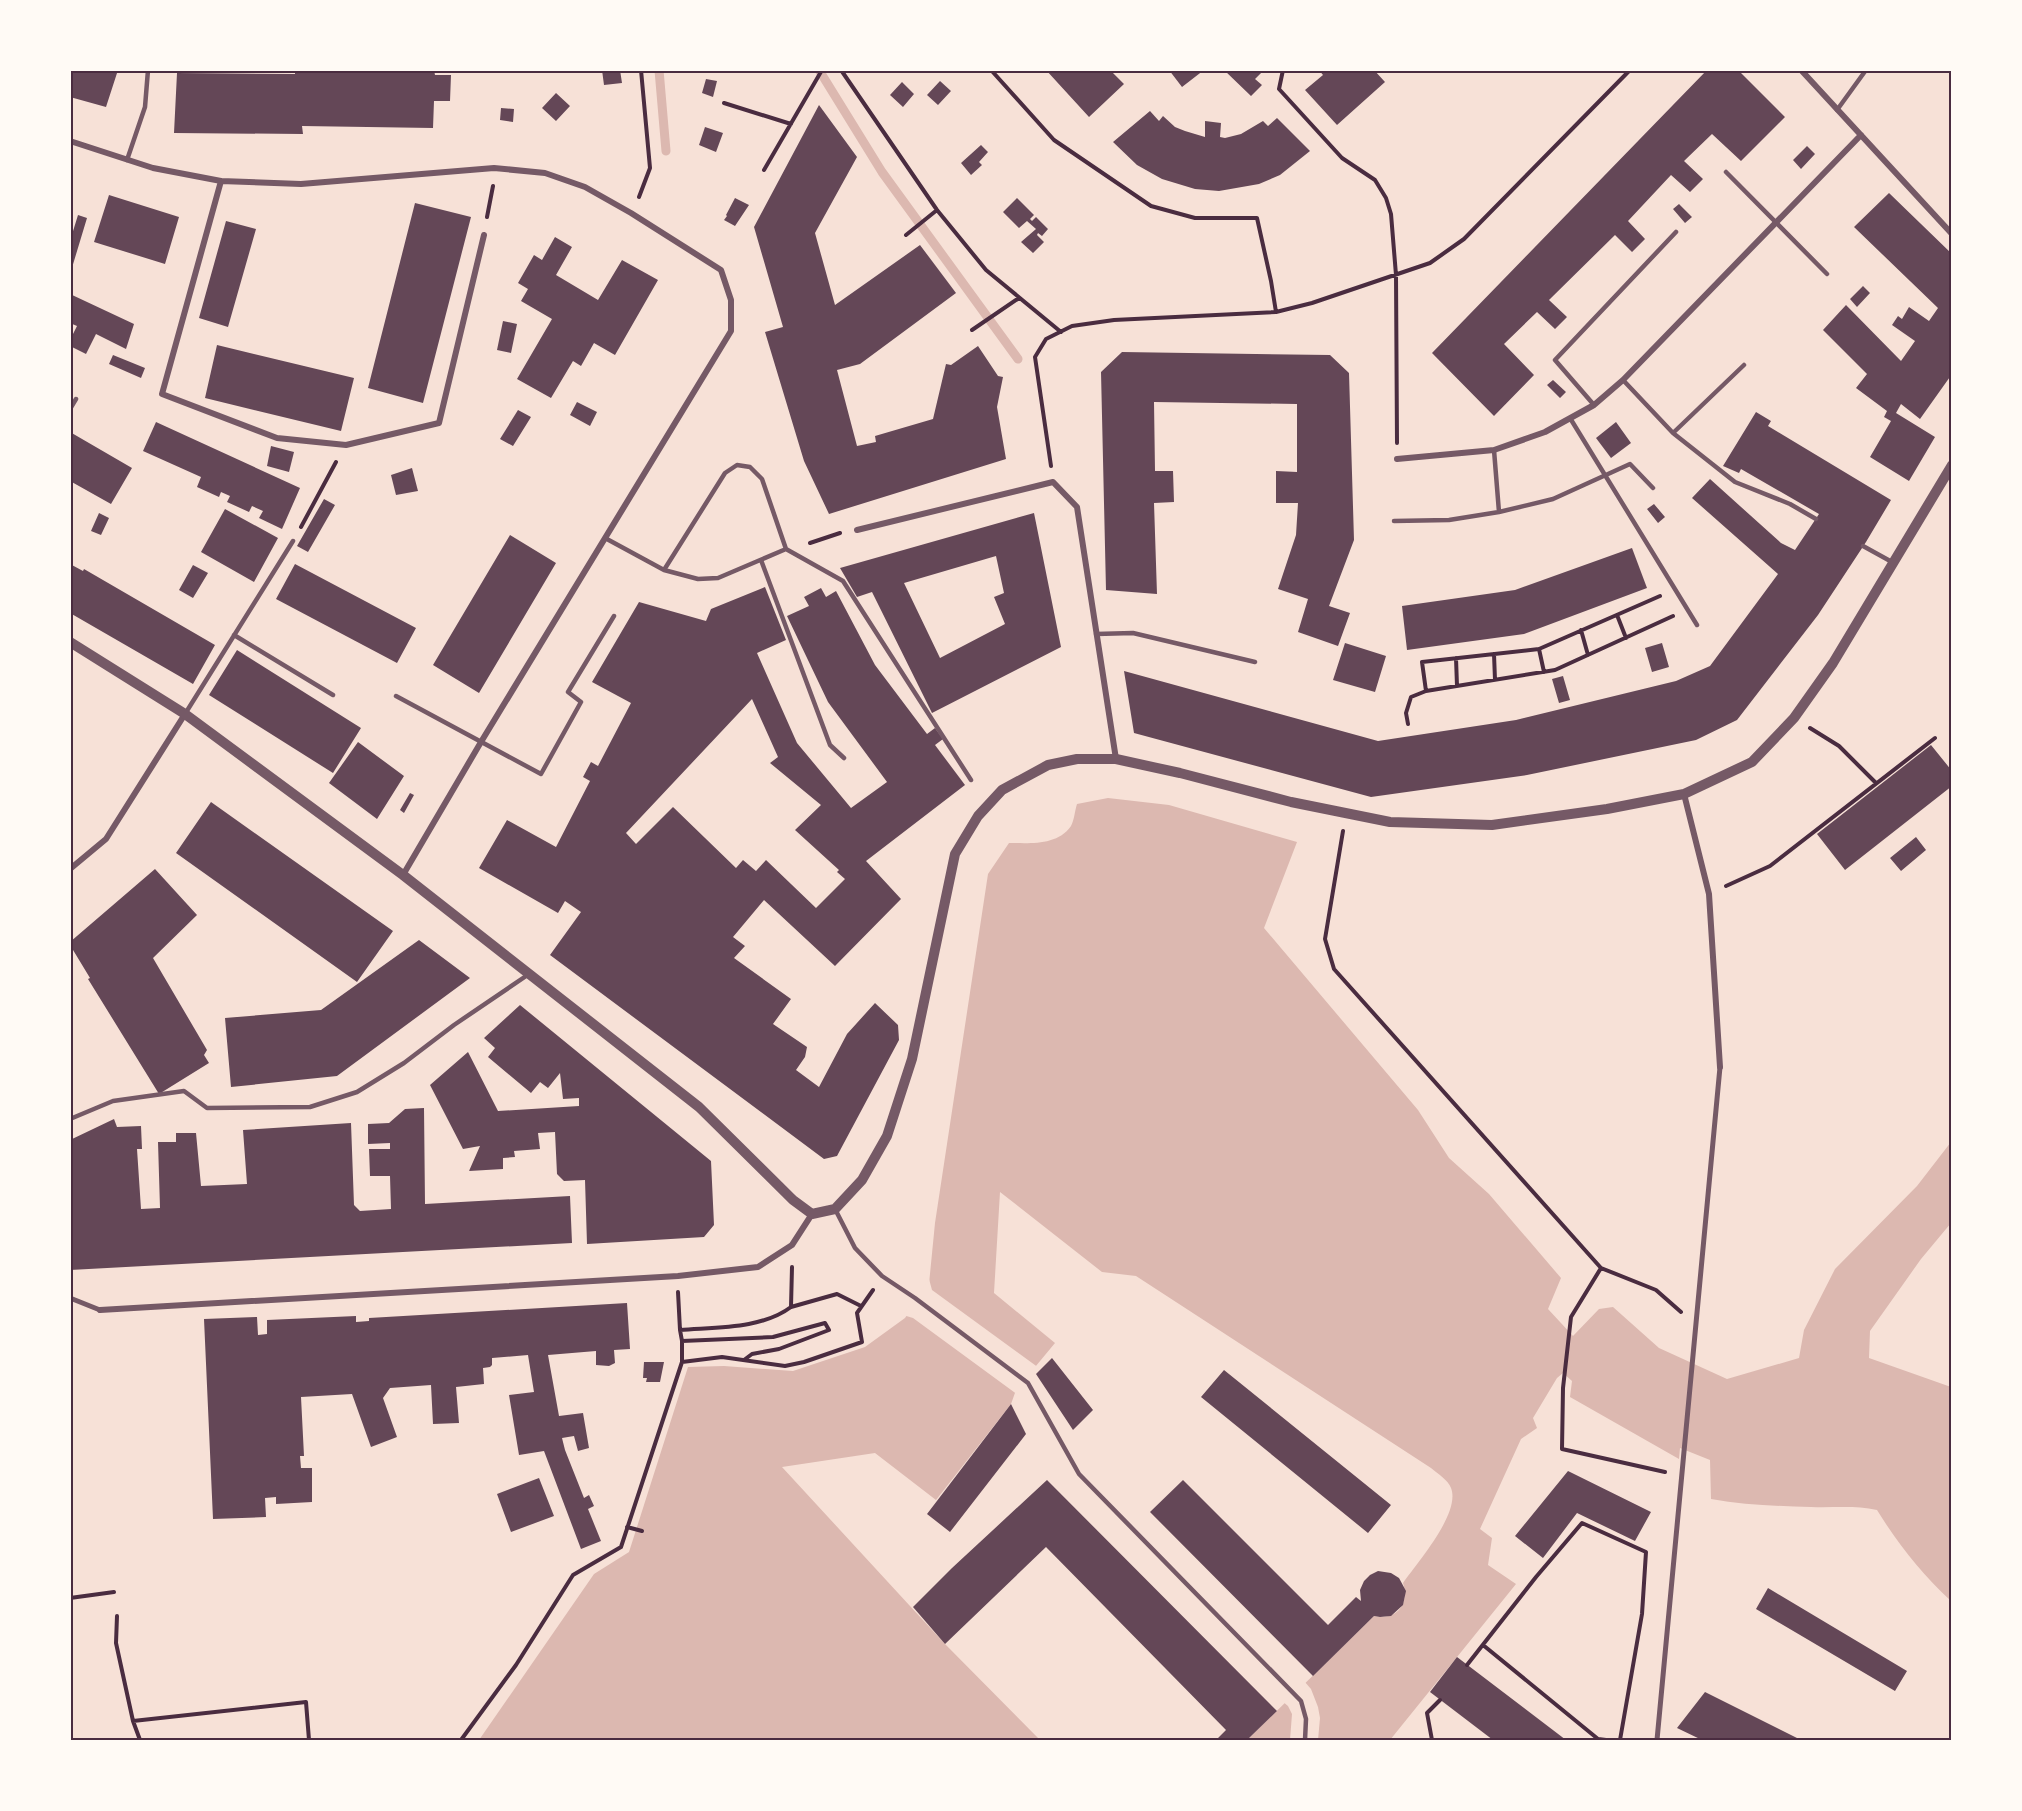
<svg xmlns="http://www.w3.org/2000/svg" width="2022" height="1811" font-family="Lora,serif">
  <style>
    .water { fill: #dcb8b0 }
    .pier { fill: #f7e1d7 }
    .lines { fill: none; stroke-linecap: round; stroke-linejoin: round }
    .stream { stroke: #dcb8b0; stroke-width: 9 }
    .building { fill: #644757; fill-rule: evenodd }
    .path { stroke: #4a2c40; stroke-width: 4 }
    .service { stroke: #755966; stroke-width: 4.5 }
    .pedestrian { stroke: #755966; stroke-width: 5 }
    .minor { stroke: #755966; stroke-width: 6 }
    .tertiary { stroke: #755966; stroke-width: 10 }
    .neatline { fill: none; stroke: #4a2c40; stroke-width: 2 }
  </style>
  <rect width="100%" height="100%" fill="#f7e1d7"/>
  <!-- water -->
  <path class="water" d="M1108,798l61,7 128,37 -33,86 154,182 31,48 40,36 72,84 -13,31 25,27 26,-27 14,-2 46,41 68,31 72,-21 5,-28 31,-61 82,-83 34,-44v81l-30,36 -51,72 -1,27 82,29v214c-29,-27 -53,-57 -74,-91 -22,-5 -44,-2 -66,-3 -34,-1 -67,-2 -100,-8l-1,-39 -30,-12 -1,11 -109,-62 2,-16 -9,-8 -6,5 -24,40 4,10 -16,11 -41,90 12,9 -4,27 28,19 -126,156h-143l127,-124c22,5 36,-12 29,-33 14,-20 58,-70 48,-95 -3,-8 -13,-14 -20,-20l-295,-192 -34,-4 -102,-80 -6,101 61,50 -39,47 -5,14 -75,96 -61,-47 -93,14 163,177 95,96h-561l115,-166 35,-22 59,-185 36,-1 69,5 72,-24 40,-29 24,-34 6,-61 53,-349 21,-31c21,0 48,3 62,-17 3,-5 4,-16 6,-22z"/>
  <!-- pier -->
  <path class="pier" d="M929,1279l3,11 107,78 -13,14 -8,13 -105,-77 -10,-3z
    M1304,1681l7,8 7,18 2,11 -2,22h-28l2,-26 -4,-8 -6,-5z"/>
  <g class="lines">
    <!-- stream -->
    <path class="stream" d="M659,70l7,81
      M819,70l63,102 136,187"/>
  </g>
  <!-- building -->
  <path class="building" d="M70,70h48l-12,37 -36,-10z
    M295,70h139l1,5h16l-1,26h-16l-1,27 -131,-2 1,8 -129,-1 3,-60 118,1z
    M602,70h18l2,13 -18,2z
    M1046,70h64l14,14 -35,33z
    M1169,70h35l-22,17z
    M1224,70h40l-9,9 7,6 -11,11z
    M1319,70h55l11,12 -48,43 -32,-35 18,-15z
    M1707,70h31l47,47 -44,44 -29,-27 -28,27 19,18 -13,13 -19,-17 -43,46 17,18 -13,13 -17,-17 -66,65 18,17 -12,12 -18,-17 -33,32 30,31 -40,41 -62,-63z
    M706,79l11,2 -4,16 -11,-4z
    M940,81l11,10 -13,14 -11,-10z
    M902,82l12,12 -11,13 -13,-12z
    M556,93l14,13 -14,15 -14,-13z
    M819,105l38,52 -42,76 20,72 85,-60 36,48 -96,71 -23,6 20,76 19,-4 -1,-6 58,-17 13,-55 5,1 27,-19 20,30 5,1 -6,30 9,52 -177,55 -25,-53 -39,-129 18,-5 -29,-100z
    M501,108l13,1 -1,13 -13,-2z
    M1150,111l9,10 4,-5 12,11 10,4 20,6v-16l16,2 -1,14 5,1 16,-4 22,-13 5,5 9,-8 33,33 -30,24 -21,9 -40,7 -24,-2 -33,-10 -25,-14 -24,-23z
    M705,127l18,6 -7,19 -17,-7z
    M981,145l7,7 -9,10 3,3 -11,10 -10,-12z
    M1807,146l8,8 -14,15 -8,-9z
    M1889,193l63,61v120l-32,45 -19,-15 -5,9 39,24 -26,44 -39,-24 21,-36 -7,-4 3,-6 -31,-23 11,-14 -44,-44 23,-25 55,56 14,-20 -23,-16 6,-9 4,3 7,-12 20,14 9,-13 -84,-81z
    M109,195l70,22 -14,47 -71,-22z
    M735,198l14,7 -14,21 -11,-6 3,-4 -1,-1z
    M1017,198l17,17 -4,4 2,2 4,-4 12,12 -6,7 -4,-3 -1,2 7,7 -11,11 -12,-11 15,-13 -9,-8 -8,7 -16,-16z
    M415,203l56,14 -48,186 -55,-15z
    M1679,204l13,13 -7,6 -12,-14z
    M78,215l9,3 -16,53 -1,-30z
    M226,221l30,8 -28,98 -29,-9z
    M555,237l17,10 -16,28 42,25 24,-40 36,20 -43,75 -21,-12 -13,23 -8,-5 -22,37 -34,-19 35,-60 -31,-18 7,-12 -10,-6 16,-28 8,5z
    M1863,286l7,7 -13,14 -7,-8z
    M70,294l64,30 -8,25 -30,-15 -10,20 -16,-8v-6l7,-14 -7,-3z
    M503,321l14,3 -6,29 -14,-3z
    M217,345l137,33 -13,53 -136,-33z
    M1122,352l208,3 19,18 5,167 -25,66 21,7 -12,33 -40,-14 10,-33 -30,-10 18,-54 2,-32h-22v-32l21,1v-68l-143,-2 1,69h18l1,31 -20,1 3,91 -51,-4 -5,-218z
    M113,355l32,13 -4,10 -32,-14z
    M1553,380l13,12 -6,6 -13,-13z
    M577,402l20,10 -7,14 -20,-11z
    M518,410l13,7 -18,29 -13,-7z
    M1756,412l15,9 -3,5 123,74 -25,42 -48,73 -81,105 -41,20 -169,35 -156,22 -237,-64 -10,-62 254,70 138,-21 160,-39 34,-15 68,-92 -86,-76 18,-19 71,64 14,7 24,-36 -78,-45 -2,4 -16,-7z
    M156,422l144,66 -18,41 -23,-11 4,-7 -11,-5 -3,6 -22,-10 3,-6 -9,-4 -2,5 -22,-10 4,-10 -58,-26z
    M1616,422l15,21 -20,15 -15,-20z
    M70,432l62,36 -21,36 -41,-23z
    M271,446l23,6 -5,20 -22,-6z
    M412,468l6,23 -22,4 -5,-20z
    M324,499l11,6 -27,47 -11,-6z
    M1654,504l11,13 -7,6 -11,-14z
    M225,509l53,29 -24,44 -53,-30z
    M99,513l10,5 -8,17 -10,-4z
    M1034,513l27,134 -129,66 -60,-121 -15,5 -17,-29zM996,556l8,37 -10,4 11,27 -65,34 -36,-75z
    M510,535l46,28 -77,130 -46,-28z
    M1632,548l15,40 -123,46 -117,16 -5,-44 113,-16z
    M70,564l13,7 1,-2 131,76 -22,39 -123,-71z
    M295,564l121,64 -19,35 -121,-64z
    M193,565l15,8 -15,25 -14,-8z
    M765,587l21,53 -29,13 40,90 54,65 36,-26 -59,-80 -41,-86 22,-10 -5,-9 17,-9 5,9 10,-6 39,74 52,69 8,-6 8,11 -8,6 30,40 -99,76 35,38 -66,67 -71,-66 -31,37 12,9 -11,12 57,41 -18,25 34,23 -2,10 -9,13 23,17 28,-53 28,-31 23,22 1,15 -62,116 -13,3 -274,-204 31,-43 -16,-11 -7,12 -79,-45 28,-48 49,27 34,-66 -7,-4 8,-15 7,4 33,-63 -39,-21 47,-80 67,19 5,-12zM752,699l26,58 -8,6 51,42 -26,25 44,40 -2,2 8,7 -29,29 -50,-48 -10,11 -13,-11 -7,8 -63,-61 -37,37 -10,-11z
    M1345,643l41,13 -11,36 -42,-12z
    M1662,643l7,24 -17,5 -7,-24z
    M237,650l124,78 -28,45 -124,-78z
    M1563,676l7,24 -11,3 -7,-24z
    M358,742l46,34 -27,43 -48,-36z
    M1931,745l21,26v15l-107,84 -28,-36z
    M410,793l4,2 -10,18 -4,-3z
    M211,802l182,129 -36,51 -181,-129z
    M1916,837l10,13 -25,21 -11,-13z
    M155,869l42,46 -44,43 54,92 -3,5 5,8 -50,31 -71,-115 2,-1 -20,-33v-3z
    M419,940l51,38 -133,98 -106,11 -6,-69 96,-8z
    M520,1005l191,156 3,64 -10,12 -117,7 -2,-64 -21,1 -7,-7 -2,-42 -17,1 2,16 -26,2 1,6 -12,1v11l-34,2 11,-25 -17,3 -33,-64 38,-33 30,59 81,-5v-8l-16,1 -3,-26 -12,15 -8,-6 -9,11 -43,-36 7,-9 -11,-10z
    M424,1108l1,96 145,-8 2,47 -502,27v-130l44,-21 3,8 24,-1 1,23h-5l4,60 19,-1 -2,-66h18v-9h20l5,53 46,-2 -4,-54 108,-7 3,82 6,6 31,-2 -1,-33h-20l-1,-27h21v-6l-22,1v-20l21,-1 16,-14z
    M627,1303l3,46 -16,1 1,13 -6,3 -13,-1v-14l-48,4 11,61 24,-3 6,35 -11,3 -4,-15 -12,2 3,12 19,48 5,-3 5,11 -6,3 13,32 -20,8 -37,-98 -25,4 -10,-60 25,-3 -6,-37 -36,3v7l-2,2 -7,1 1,16 -28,3 3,36 -26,1 -2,-39 -41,3 -7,10 14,39 -26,10 -19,-53 -51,3 3,59h-4l1,12h11v34l-36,2v-7l-11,1 1,19 -53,2 -9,-200 53,-2 1,18 9,-1v-14l89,-4v6l13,-1v-3z
    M1052,1358l41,52 -20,20 -37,-56z
    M644,1362h20l-4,20h-14l1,-4h-4z
    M1224,1370l167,135 -23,28 -167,-136z
    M1011,1404l15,30 -76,98 -23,-18z
    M1568,1471l83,41 -16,29 -58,-28 -34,45 -28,-22z
    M539,1478l15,38 -43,16 -14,-38z
    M1047,1480l230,231 -30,29h-31l10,-10 -180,-183 -101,97 -32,-37 39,-39z
    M1183,1480l145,145 28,-28 5,4 -1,-11 4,-9 6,-6 8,-4 13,2 8,5 7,13 -3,14 -12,11 -11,1 -6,-1 -61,60 -163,-164z
    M1768,1588l139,83 -12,20 -139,-82z
    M1457,1657l109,83h-73l-63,-48z
    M1705,1692l96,48h-99l-25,-12z"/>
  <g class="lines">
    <!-- path -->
    <path class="path" d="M841,70l96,140 49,60 75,62
      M991,70l63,70 97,66 44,12h62l14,63 5,31
      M1283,70l-4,19 63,69 33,22 11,18 5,16 5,61 1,168
      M1425,70l1,1
      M724,103l67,21
      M764,170l58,-100
      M639,197l11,-29 -9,-98
      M487,217l6,-31
      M906,235l31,-25
      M972,330l47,-32
      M1051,466l-16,-109 11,-18 26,-13 42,-6 162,-8 36,-9 118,-40 34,-24 166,-169
      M301,527l35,-65
      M810,543l30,-10
      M1617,615l9,23
      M1581,630l7,25
      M1539,649l5,23
      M1494,654l1,26
      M1456,658l1,28
      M1426,691l-4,-29 117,-13 121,-53
      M1408,724l-2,-11 5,-16 15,-6 129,-21 118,-54
      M1810,728l29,18 37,37
      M1343,831l-18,108 9,30 267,299 55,22 25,22
      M1726,886l44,-20 165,-128
      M1601,1268l-30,49 -8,71 -1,61 103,23
      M678,1292l2,38
      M791,1307l46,-13 24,12
      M744,1360l8,-6 27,-5 50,-19 -4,-7 -52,14 -91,4 -2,-11c36,-3 82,-1 111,-23l1,-40
      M682,1362l40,-5 63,9 19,-4 58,-20 -5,-29 16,-23
      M627,1527l15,4
      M70,1598l44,-6
      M117,1616l-1,27 17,78 7,19
      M1483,1645l115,94 8,1
      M1467,1665l69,-88 46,-54 64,29 -4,62 -22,126
      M133,1721l173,-19 3,38
      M461,1740l55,-75 57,-90 48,-28 61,-185v-21
      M1432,1740l-5,-27 13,-13"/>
    <!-- service -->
    <path class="service" d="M1837,110l29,-40
      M127,160l18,-53 3,-37
      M1726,172l101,102
      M1623,380l50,53 71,-68
      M1594,405l-39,-45 121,-128
      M70,409l6,-10
      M1570,418l127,207
      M1673,433l62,49 55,22 26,15
      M1494,450l5,62
      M1394,521l55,-1 50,-8 54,-13 77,-35 23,24
      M605,538l59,32 34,9 20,-1 68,-29
      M1863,546l29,16
      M761,560l69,185 14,13
      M664,570l61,-97 12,-8 13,2 12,12 24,70 57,32 128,199
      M1096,634l37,-1 122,29
      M234,635l99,60
      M396,696l145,78 40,-72 -13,-10 46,-76
      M185,714l108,-173
      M70,1119l43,-18 71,-10 23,17 103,-1 47,-15 47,-29 50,-38 75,-51
      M835,1209l20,39 27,28 33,22 113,85 51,91 222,227 5,18 -1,21"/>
    <!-- pedestrian -->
    <path class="pedestrian" d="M70,1298l30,12
      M1657,1740l63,-673"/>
    <!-- minor -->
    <path class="minor" d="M1801,70l151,164
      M70,141l83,27 68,13 80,3 193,-16 51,5 40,14 46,26 90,57 10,30v31l-250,411 -78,133
      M221,181l-59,213 115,44 69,7 93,-22 45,-188
      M1397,459l97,-9 51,-18 49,-27 29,-25 238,-245
      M857,530l196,-48 24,25 39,252
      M1684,794l25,100 11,173
      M70,869l36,-30 79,-125
      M100,1310l578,-34 80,-9 34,-22 20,-31"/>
    <!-- tertiary -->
    <path class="tertiary" d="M70,642l115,72 218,161 296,232 94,93 19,14 23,-5 27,-29 25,-44 25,-77 43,-205 23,-38 24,-26 46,-25 29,-6h39l64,14 111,29 99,20 102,3 115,-16 77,-15 68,-32 42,-44 39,-55 119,-198"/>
  </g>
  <!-- border -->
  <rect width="2022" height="1811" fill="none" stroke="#fffaf5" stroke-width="144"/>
  <rect x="72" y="72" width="1878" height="1667" class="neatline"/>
</svg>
